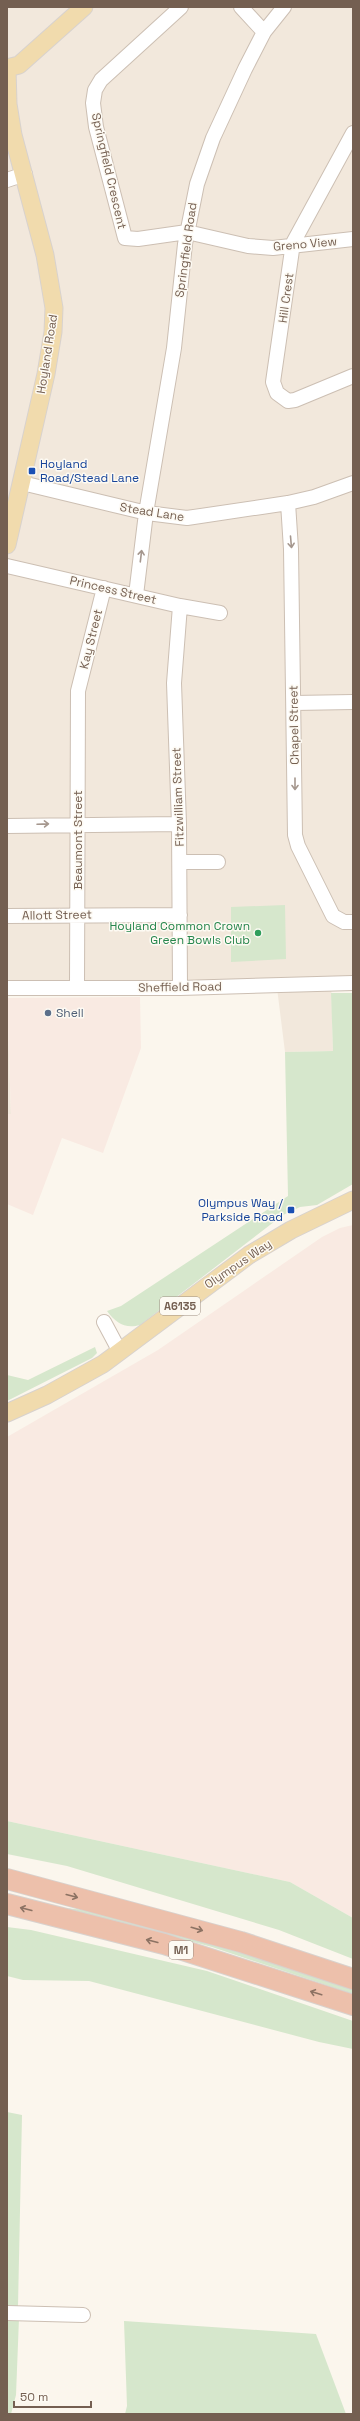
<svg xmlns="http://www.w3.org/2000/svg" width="360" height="2421" font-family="'Space Grotesk',sans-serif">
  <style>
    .residential { fill: #f2e8dc }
    .commercial { fill: #f9eae2 }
    .green { fill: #d6e7cc }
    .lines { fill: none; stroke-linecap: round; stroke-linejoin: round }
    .minor-casing { stroke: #ccbfb3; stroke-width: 16 }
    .major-casing { stroke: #d8d2ce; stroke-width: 19 }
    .highway-casing { stroke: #d8d2ce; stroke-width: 22 }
    .minor { stroke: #fff; stroke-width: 14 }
    .major { stroke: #f1dbad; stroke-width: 17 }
    .highway { stroke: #edc0ab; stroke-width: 20 }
    .oneway { stroke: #a5978e }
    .oneway2 { stroke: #8c7263 }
    .transit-dot { fill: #1a4fb4; stroke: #fdfaf3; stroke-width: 1.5 }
    .leisure-dot { fill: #2e9e5b; stroke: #fdfaf3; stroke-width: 1.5 }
    .service-dot { fill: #5c6f8a; stroke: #fdfaf3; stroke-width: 1.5 }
    .labels { text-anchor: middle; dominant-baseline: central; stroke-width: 3; stroke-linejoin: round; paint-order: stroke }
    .shield { fill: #fdfaf3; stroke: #9d8e82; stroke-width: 1 }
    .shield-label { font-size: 11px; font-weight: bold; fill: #745f51 }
    .street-label { font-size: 12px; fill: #745f51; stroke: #fdfaf3 }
    .transit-label { font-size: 12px; fill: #164399; stroke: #fdfaf3; text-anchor: start }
    .leisure-label { font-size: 12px; fill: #27864d; stroke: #fdfaf3; text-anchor: end }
    .service-label { font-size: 12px; fill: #4e5e75; stroke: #fdfaf3; text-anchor: start }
  </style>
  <rect width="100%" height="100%" fill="#fbf6ed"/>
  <!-- residential -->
  <path class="residential" d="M7,7h346v970l-22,1 2,73 -48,1 -9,-72 -269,6z
    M7,995l4,119h-4z"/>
  <!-- commercial -->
  <path class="commercial" d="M140,997l1,51 -38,105 -41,-15 -29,77 -26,-11v-90h4l-4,-116z
    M353,1225v693l-63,-36 -283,-61v-384l151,-87 164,-113 18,-9z"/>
  <!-- green -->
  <path class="green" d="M285,905l1,54 -55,3v-55z
    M331,993h22v191l-36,21 -17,2 -17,8 -143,110c-15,4 -24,-2 -33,-14l14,-5 167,-110 -3,-144 48,-1z
    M95,1347l2,6 -5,5 -85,43v-26l21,5z
    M7,1821l283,61 63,36v41l-74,-29 -212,-64 -60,-12z
    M66,1908l29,3 178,50 80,27v6l-141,-47z
    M7,1927l24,3 176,41 146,50v28l-34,-7 -230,-61 -66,-1 -16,-4z
    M7,2112l15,3 -4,191h-11z
    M7,2318h12l-3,77 -5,19h-4z
    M124,2321l192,13 30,80h-221l2,-8z"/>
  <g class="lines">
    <defs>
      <path id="minor" d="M181,7l-80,73 -6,10 -2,13 3,24 29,111 13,1 49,-7 61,14 25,2 80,-9
        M241,7l23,25
        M353,133l-60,110 -20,139 4,11 11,8 7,-1 58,-24
        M7,180l18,-6
        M22,483l125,30 40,5 101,-15 26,-6 39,-14
        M288,503l3,46 4,286 3,11 35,70 11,6h9
        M7,566l173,40 40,7
        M136,595l10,-82 28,-165 11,-104 12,-60 16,-46 32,-69 19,-37 20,-25
        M294,703l59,-1
        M7,826l172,-2
        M180,862h38
        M7,916l173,-1
        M7,988h173l173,-5
        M77,988l1,-297 26,-103
        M180,988l-1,-164 -5,-141 6,-77
        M104,1322l16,30
        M7,2313l76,2"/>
      <path id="major" d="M7,68l1,36 5,31 32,120 9,53 -1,24 -7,42 -39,171
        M7,68l12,-3 65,-58
        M7,1413l40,-18 56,-31 146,-109 42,-25 62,-30"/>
      <path id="highway" d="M7,1879l234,63 112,37
        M7,1904l157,40 189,61"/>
    </defs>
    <!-- minor casing -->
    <use href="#minor" class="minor-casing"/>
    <!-- major casing -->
    <use href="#major" class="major-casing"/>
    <!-- highway casing -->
    <use href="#highway" class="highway-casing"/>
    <!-- minor -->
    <use href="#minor" class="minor"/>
    <!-- major -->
    <use href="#major" class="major"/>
    <!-- highway -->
    <use href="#highway" class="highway"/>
  </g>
  <!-- one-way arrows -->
  <defs><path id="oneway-shaft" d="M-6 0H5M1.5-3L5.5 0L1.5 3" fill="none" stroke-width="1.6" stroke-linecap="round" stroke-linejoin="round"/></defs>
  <g class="oneway">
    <use href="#oneway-shaft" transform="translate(291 542) rotate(85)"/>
    <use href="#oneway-shaft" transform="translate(141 556) rotate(-83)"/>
    <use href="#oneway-shaft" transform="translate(295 784) rotate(90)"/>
    <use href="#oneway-shaft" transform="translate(43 824) rotate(-2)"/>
  </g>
  <g class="oneway2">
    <use href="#oneway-shaft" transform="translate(72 1896) rotate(15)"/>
    <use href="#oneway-shaft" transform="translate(26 1909) rotate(-166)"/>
    <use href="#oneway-shaft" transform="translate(197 1929) rotate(16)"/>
    <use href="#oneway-shaft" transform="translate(152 1941) rotate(-166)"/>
    <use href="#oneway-shaft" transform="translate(316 1993) rotate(-163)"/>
  </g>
  <!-- markers -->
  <g class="transit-dot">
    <rect x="28" y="467" width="8" height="8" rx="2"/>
    <rect x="287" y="1206" width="8" height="8" rx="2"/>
  </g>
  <circle class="leisure-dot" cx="258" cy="933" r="4"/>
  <circle class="service-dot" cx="48" cy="1013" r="4"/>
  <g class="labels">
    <!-- shield labels -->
    <g class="shield">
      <rect x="160" y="1297" width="40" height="18" rx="3"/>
      <rect x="169" y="1941" width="24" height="18" rx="3"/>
    </g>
    <g class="shield-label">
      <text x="180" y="1306">A6135</text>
      <text x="181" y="1950">M1</text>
    </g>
    <!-- street labels -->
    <g class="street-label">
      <text transform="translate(109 171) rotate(77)">Springfield Crescent</text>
      <text transform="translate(305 244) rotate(-5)">Greno View</text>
      <text transform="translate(186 250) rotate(-82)">Springfield Road</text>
      <text transform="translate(286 298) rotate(-82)">Hill Crest</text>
      <text transform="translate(47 354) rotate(-81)">Hoyland Road</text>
      <text transform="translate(152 512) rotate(9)">Stead Lane</text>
      <text transform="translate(113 590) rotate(13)">Princess Street</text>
      <text transform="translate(91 639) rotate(-76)">Kay Street</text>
      <text transform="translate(294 725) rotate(-91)">Chapel Street</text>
      <text transform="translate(178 797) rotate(-92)">Fitzwilliam Street</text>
      <text transform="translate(78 840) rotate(-90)">Beaumont Street</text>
      <text transform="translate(57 915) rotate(-1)">Allott Street</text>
      <text transform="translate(180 987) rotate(-1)">Sheffield Road</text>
      <text transform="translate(238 1264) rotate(-34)">Olympus Way</text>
    </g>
    <!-- transit labels -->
    <g class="transit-label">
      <text x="40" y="464">Hoyland<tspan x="40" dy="14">Road/Stead Lane</tspan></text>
      <text x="283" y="1203" text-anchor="end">Olympus Way /<tspan x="283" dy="14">Parkside Road</tspan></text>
    </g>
    <!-- leisure labels -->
    <g class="leisure-label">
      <text x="250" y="926">Hoyland Common Crown<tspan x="250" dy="14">Green Bowls Club</tspan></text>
    </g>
    <!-- service labels -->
    <g class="service-label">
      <text x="56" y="1013">Shell</text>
    </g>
  </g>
  <!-- border -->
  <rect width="360" height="2421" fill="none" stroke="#745f51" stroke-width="16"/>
  <!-- scale -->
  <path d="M14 2401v6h77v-6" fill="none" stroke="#745f51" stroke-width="2"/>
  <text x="20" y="2401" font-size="12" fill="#745f51" stroke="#fdfaf3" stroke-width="3" paint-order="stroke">50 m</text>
</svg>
